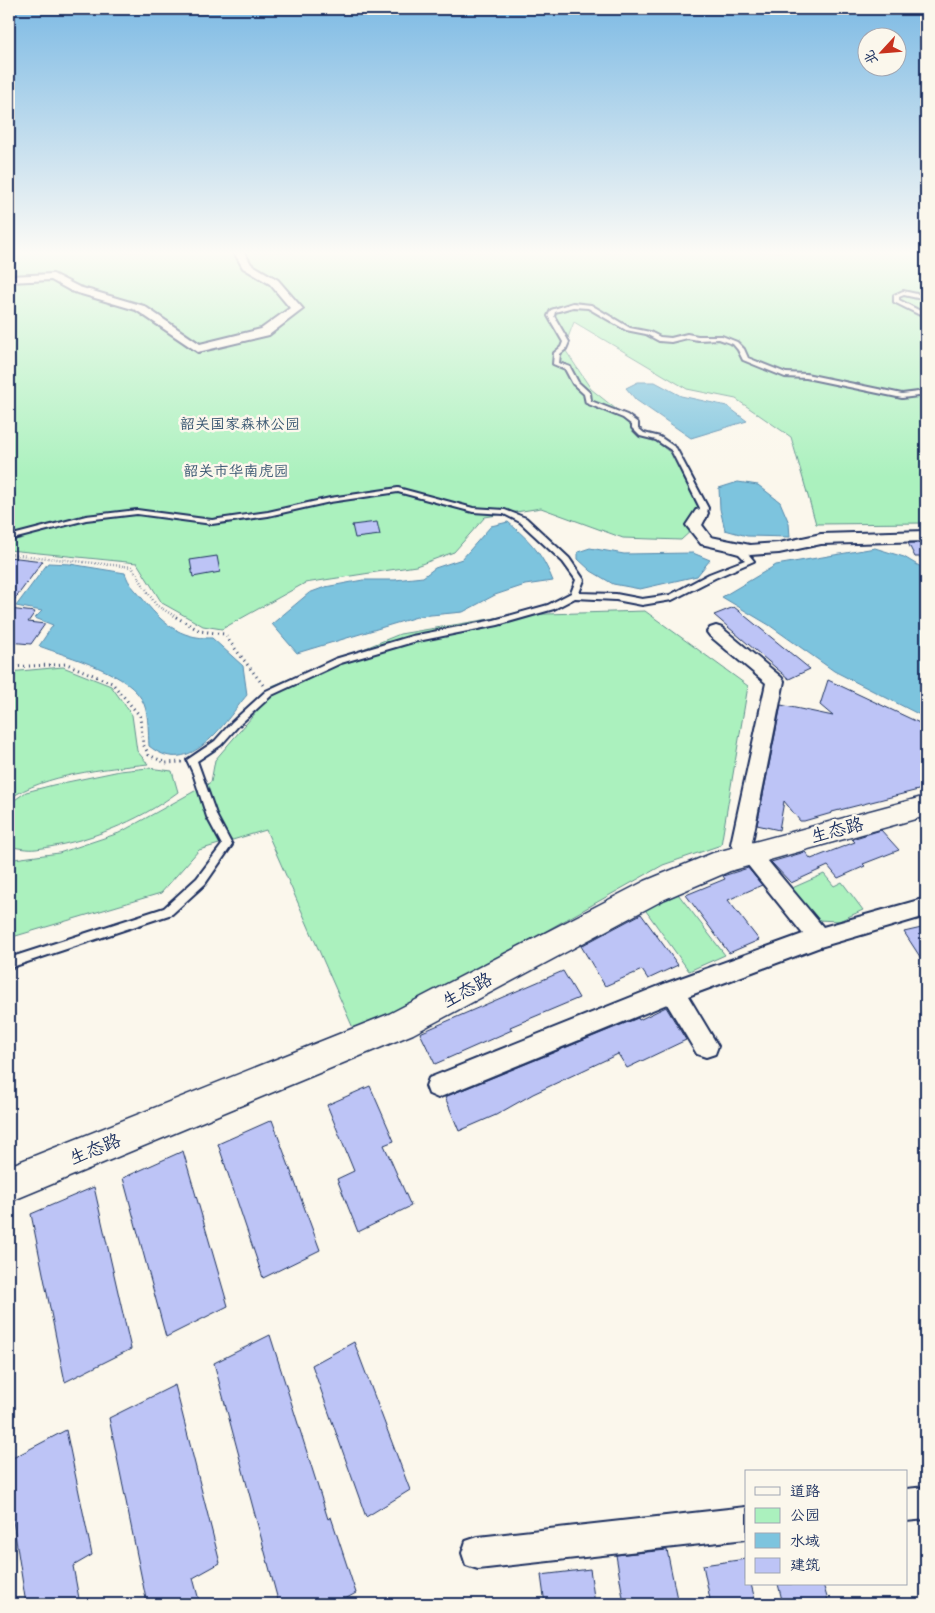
<svg xmlns="http://www.w3.org/2000/svg" width="935" height="1613" font-family="Itim,'LXGW WenKai TC',sans-serif">
  <style>
    .green { fill: #abf1be; stroke: #63908e }
    .water { fill: #7dc4de; stroke: #5688ab }
    .building { fill: #bdc4f6; stroke: #1b2f5e }
    .lines { fill: none; stroke-linecap: round; stroke-linejoin: round }
    .lane-casing { stroke: #1b2f5e; stroke-width: 4 }
    .street-casing { stroke: #1b2f5e; stroke-width: 4 }
    .secondary-casing { stroke: #1b2f5e; stroke-width: 3 }
    .path-far1 { stroke: #1b2f5e; stroke-width: 2.5; stroke-dasharray: 0.5 2.5; stroke-linecap: butt }
    .path { stroke: #1b2f5e; stroke-width: 3; stroke-dasharray: 1 4; stroke-linecap: butt }
    .lane { fill: #fbf7ec; fill-rule: evenodd }
    .street { fill: #fbf7ec; fill-rule: evenodd }
    .secondary { fill: #fbf7ec; fill-rule: evenodd }
    .labels { text-anchor: middle; dominant-baseline: central; stroke-width: 5; stroke-linejoin: round; paint-order: stroke }
    .far-park-label { font-size: 15px; fill: #385671; stroke: #fbf7ec }
    .street-label { font-size: 18px; fill: #1b2f5e; stroke: #fbf7ec }
  </style>
  <rect width="100%" height="100%" fill="#fbf7ec"/>
  <filter id="ink" filterUnits="userSpaceOnUse"><feTurbulence type="fractalNoise" baseFrequency=".02" numOctaves="2"/><feDisplacementMap in="SourceGraphic" scale="10" xChannelSelector="R" yChannelSelector="G"/><feConvolveMatrix kernelMatrix="1 2 1 2 8 2 1 2 1" color-interpolation-filters="sRGB"/></filter>
  <g filter="url(#ink)">
    <!-- green -->
    <path class="green" d="M9,252h917v271l-110,1 -25,-87 -55,-38 -49,-10 -113,-67 -10,26 27,41 82,66 33,62 -25,23 -58,-2 -82,-30 -56,9 -31,35 -38,14 -111,17 -83,46 -19,-3 -41,-23 -25,-40 -128,-13z
      M645,611l103,75 -27,159 -58,20 -266,150 -44,13 -87,-198 -67,20 -38,43 -152,45v-81l5,2 45,-6 60,-20 92,-51 4,-22 43,-50 14,-24 128,-52 113,-19z
      M63,667l48,19 21,29 5,36 11,13c-44,5 -103,10 -139,35v-127z
      M148,768l24,3 6,21c-40,30 -93,51 -142,57 -9,1 -19,-1 -27,-3v-42l17,-12 27,-7 67,-14z
      M824,874l10,12 8,-4 21,28 -24,11 -22,-1 -27,-31z
      M675,890l50,65 -36,16 -48,-67z"/>
    <!-- water -->
    <path class="water" d="M638,382h17l26,14 46,10 20,15 -56,17 -55,-38 -10,-12z
      M738,482l20,3 22,17 9,21 1,14 -43,-1 -22,-6 -5,-21 -1,-21z
      M508,522c23,20 34,31 45,59l-28,4 -30,10 -32,17 -43,4 -123,37 -25,-29 37,-31 16,-6 38,-7h32l28,-3 12,-9 27,-9 29,-33z
      M590,548l34,6 69,-1 17,7 -13,16 -57,13 -27,-5 -22,-13 -13,-12v-7z
      M875,548l29,9 22,13v148l-92,-47 -65,-46 -47,-28 54,-32z
      M48,563l22,1 55,9c4,12 9,15 17,25 19,24 37,41 70,40l31,28 4,29c-23,27 -56,85 -98,51 -1,-14 0,-29 -5,-42 -12,-31 -76,-47 -105,-58l14,-21 -18,-7 7,-7 -26,-5z"/>
    <!-- building -->
    <path class="building" d="M377,522l3,13 -25,3 -3,-13z
      M908,543h18v14h-11z
      M217,556l3,16 -27,5 -3,-17z
      M9,557l34,4 -34,46z
      M734,607l76,62 -21,10 -75,-64z
      M9,609l26,3 -7,10 17,2 -14,20 -22,-2z
      M828,680l98,46v62l-94,24v1l-28,8h-4l-16,-20 -5,29 -22,-5 24,-120 52,11 -13,-11z
      M881,830l18,20 -36,14 2,2 -27,12 -10,-12 -37,17 -20,-21 34,-10 6,7 44,-17 -3,-3z
      M748,868l14,17 -34,15 31,40 -30,13 -43,-58 39,-16 -2,-3z
      M641,914l37,51 -30,14 -6,-9 -37,16 -24,-40z
      M926,927v39l-22,-34z
      M563,971l16,27 -69,29 2,3 -77,34 -15,-31z
      M666,1007l20,33 -59,28 -9,-14 -85,40 -37,21 -37,16 -14,-34 193,-79 1,2z
      M370,1086l24,55 -10,4 27,61 -53,26 -21,-53 17,-8 -27,-66z
      M272,1120l48,130 -57,28 -45,-134z
      M183,1151l45,155 -62,31 -43,-159z
      M94,1187l37,162 -66,33 -34,-168z
      M270,1335l58,184 3,-2 25,76 -20,11h-57l-65,-241z
      M354,1342l56,148 -44,27 -54,-152z
      M175,1385l45,178 -27,15 7,26h-53l-38,-186z
      M66,1430l26,125 -19,11 7,38h-54l-17,-109v-35z
      M667,1550l11,54h-54l-8,-49z
      M746,1559v25h5l5,20h-45l-8,-39z
      M590,1569l5,35h-50l-4,-29z
      M778,1584h45l6,20h-46z"/>
    <g class="lines">
      <defs>
        <path id="lane" d="M903,291l23,5v4l-22,-5 -5,2v3l27,14v4l-32,-16v-7z
          M573,303l18,2 39,23 20,4 10,5 11,1 16,-4 11,2h24l15,6 7,7 4,9 38,15 20,1 96,20 24,-3v4l-24,3 -96,-20 -21,-1 -42,-17 -5,-10 -5,-6 -14,-5 -21,1 -11,-2 -16,4 -12,-1 -13,-7 -20,-4 -38,-22 -15,-1 -18,5 -1,4 15,26 -3,7 -6,5 -1,9 11,4 8,15 12,11 1,8 36,14 11,8v5l6,5 16,4 16,11 32,60 -2,10 -4,5h-6l-1,-2 3,-4 2,-9 -29,-58 -15,-10 -16,-4 -8,-8v-3l-9,-7 -37,-15 -2,-9 -11,-10 -8,-15 -12,-5 1,-11 7,-6 2,-5 -15,-26 3,-6z
          M398,488l75,20 32,2 21,8 43,40 15,22 -5,13 37,1 26,5 28,-4 39,-21 36,-14 -6,-6 -11,-3v-4l17,3 9,11 -39,17 -43,22 -30,5 -26,-5 -41,-2 -21,11 -56,16 -85,17 -72,21 -69,32 -34,31 -17,19 -24,16 20,56 15,28 -27,39 -33,30 -163,54v-10l155,-50 33,-30 25,-33 -15,-28 -14,-44 -6,-13 28,-19 17,-19 34,-31 69,-32 77,-23 82,-16 54,-15 23,-12 5,-13 -13,-18 -43,-40 -16,-8 -31,-2 -75,-20 -68,10 -62,14 -56,8 -75,-10 -51,6 -77,20v-4l77,-20 51,-6 75,10 56,-8 62,-14z
          M9,492l4,2v23l-4,2z"/>
        <path id="street" d="M234,252h10l7,12 27,16 25,29 -34,26 -71,17 -62,-42 -65,-19 -20,-11 -42,2v-6l44,-2 26,13 65,19 56,38 61,-15 29,-21 -20,-24 -27,-16z
          M701,509l5,1 2,3 -6,12 9,12 39,8 29,-2 42,-9 105,-3v10l-105,3 -42,9 -29,2 -49,-11 -15,-19 10,-15z
          M716,626l6,2 59,49 3,4 -32,161 71,85 103,-29v18l-106,31 -132,49 30,50 -3,8 -9,3 -9,-3 -30,-50 -229,94 -9,-4 -3,-8 3,-8 235,-94 139,-50 -72,-90 35,-161 -56,-47 -3,-4 3,-4z
          M926,1487v32l-20,2v-32z
          M746,1507v32l-268,30 -12,-4 -4,-12 4,-12 12,-4z"/>
        <path id="secondary" d="M926,796v20l-196,55 -65,28 -252,135 -404,168v-36l380,-152 256,-133 68,-28z"/>
      </defs>
      <!-- lane casing -->
      <use href="#lane" class="lane-casing"/>
      <!-- street casing -->
      <use href="#street" class="street-casing"/>
      <!-- secondary casing -->
      <use href="#secondary" class="secondary-casing"/>
      <!-- path-far1 -->
      <path class="path-far1" d="M9,554l123,13 24,38 22,13"/>
      <!-- path -->
      <path class="path" d="M176,617l24,14 24,3 39,51
        M9,667l58,-3 45,19 28,33 3,28 6,11 17,8 16,-1"/>
      <!-- lane -->
      <use href="#lane" class="lane"/>
      <!-- street -->
      <use href="#street" class="street"/>
      <!-- secondary -->
      <use href="#secondary" class="secondary"/>
    </g>
  </g>
  <!-- sky -->
  <linearGradient id="sky" x2="0" y2="1"><stop stop-color="#7dbae4"/><stop offset="0.53" stop-color="#fdfbf6"/><stop offset="1" stop-color="#fdfbf6" stop-opacity="0"/></linearGradient>
  <rect width="935" height="477" fill="url(#sky)"/>
  <g class="labels">
    <!-- far-park labels -->
    <g class="far-park-label">
      <text x="240" y="424">韶关国家森林公园</text>
      <text x="236" y="471">韶关市华南虎园</text>
    </g>
    <!-- street labels -->
    <g class="street-label">
      <text transform="translate(837 830) rotate(-15)">生态路</text>
      <text transform="translate(467 990) rotate(-28)">生态路</text>
      <text transform="translate(95 1149) rotate(-22)">生态路</text>
    </g>
  </g>
  <!-- margin -->
  <rect width="935" height="1613" fill="none" stroke="#fbf7ec" stroke-width="30"/>
  <rect x="15" y="15" width="905" height="1583" fill="none" stroke="#1b2f5e" stroke-width="2" filter="url(#ink)"/>
  <!-- legend -->
  <rect x="745" y="1470" width="162" height="115" fill="#fbf7ec" stroke="#a1a7b3"/>
  <rect x="755" y="1487" width="25" height="8" fill="#fbf7ec" stroke="#a1a7b3"/>
  <text x="790" y="1496" font-size="15" fill="#1b2f5e">道路</text>
  <rect x="755" y="1508" width="25" height="15" fill="#abf1be" stroke="#a1a7b3"/>
  <text x="790" y="1520" font-size="15" fill="#1b2f5e">公园</text>
  <rect x="755" y="1533" width="25" height="15" fill="#7dc4de" stroke="#a1a7b3"/>
  <text x="790" y="1546" font-size="15" fill="#1b2f5e">水域</text>
  <rect x="755" y="1558" width="25" height="15" fill="#bdc4f6" stroke="#a1a7b3"/>
  <text x="790" y="1570" font-size="15" fill="#1b2f5e">建筑</text>
  <!-- north arrow -->
  <g transform="translate(882 52) rotate(244)"><circle r="24" fill="#fbf7ec" stroke="#a1a7b3"/>
  <path d="M0-4L9 19L0 12L-9 19Z" fill="#c8321e"/>
  <text y="-8" font-size="14" font-weight="bold" text-anchor="middle" fill="#1b2f5e">北</text>
  </g>
</svg>
